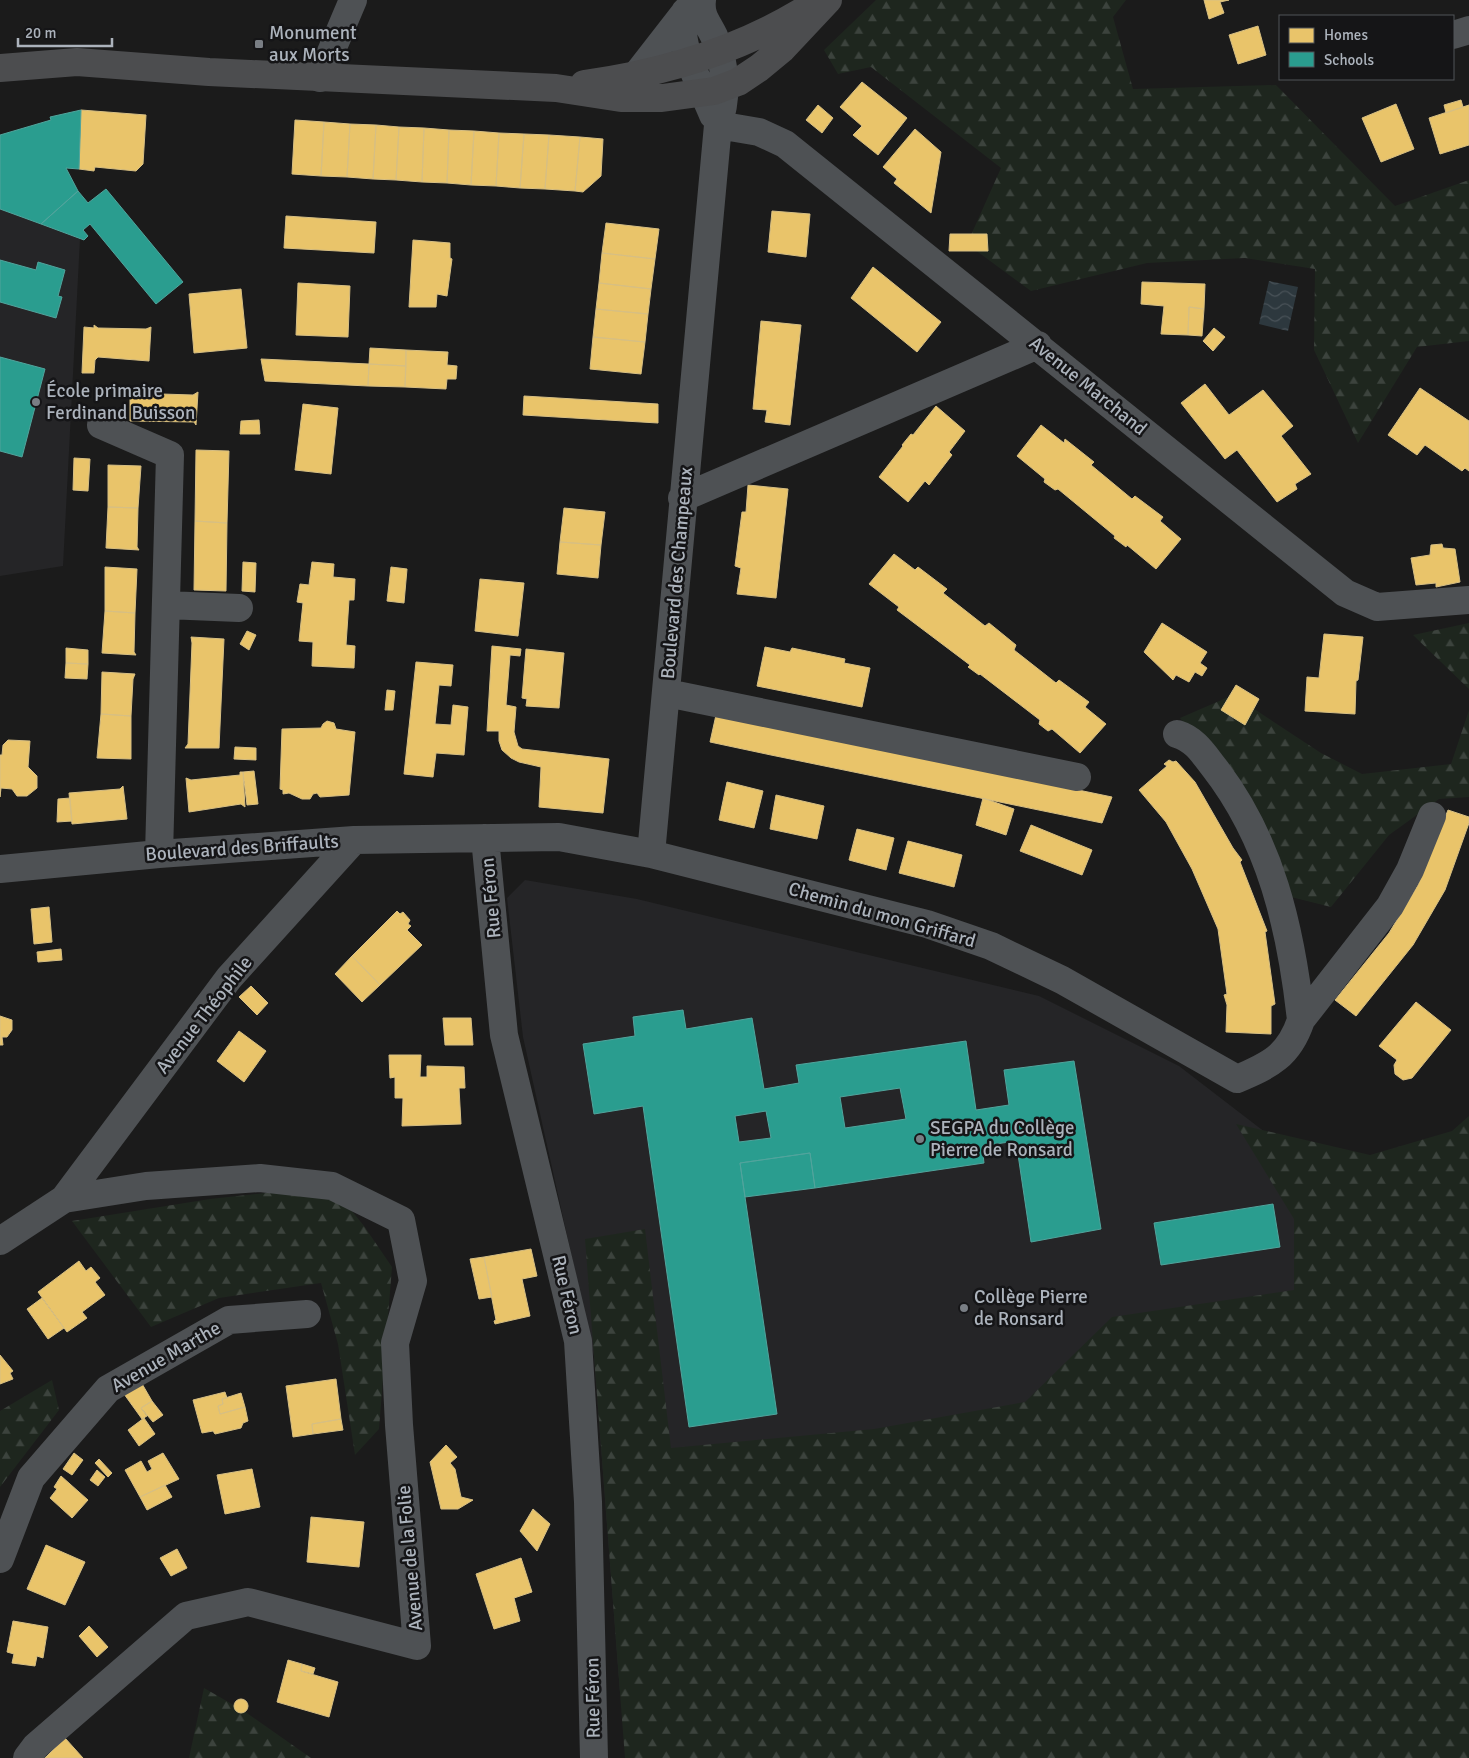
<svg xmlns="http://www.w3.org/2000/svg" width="1469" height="1758" font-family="Signika,sans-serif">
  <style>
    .built { fill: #252527 }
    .forest { fill: url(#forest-firs) }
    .water { fill: url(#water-waves) }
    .homes { fill: #e9c46a; stroke: #d7bf83 }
    .schools { fill: #2a9d8f; stroke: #51a49c; fill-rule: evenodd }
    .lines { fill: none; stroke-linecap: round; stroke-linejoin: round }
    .minor { stroke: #4e5154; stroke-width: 28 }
    .major { stroke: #4c4d4f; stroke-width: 28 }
    .poi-dot { fill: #797e84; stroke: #151517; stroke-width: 2 }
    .labels { text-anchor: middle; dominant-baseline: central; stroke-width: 5; stroke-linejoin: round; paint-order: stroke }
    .poi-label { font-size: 19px; fill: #acb3bc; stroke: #151517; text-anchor: start }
    .street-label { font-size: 19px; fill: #acb3bc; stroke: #151517 }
  </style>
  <defs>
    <pattern id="forest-firs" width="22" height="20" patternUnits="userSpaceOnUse" patternTransform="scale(1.25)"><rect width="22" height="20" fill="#1e261e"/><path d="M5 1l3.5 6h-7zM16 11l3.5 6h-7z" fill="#3c433d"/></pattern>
    <pattern id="water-waves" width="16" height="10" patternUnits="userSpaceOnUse" patternTransform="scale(1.25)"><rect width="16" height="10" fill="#2d383e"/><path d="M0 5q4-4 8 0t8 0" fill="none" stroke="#495258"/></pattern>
  </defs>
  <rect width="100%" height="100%" fill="#1b1b1b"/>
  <!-- built -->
  <path class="built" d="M0,209l80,30 -17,327 -63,10z
    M525,880l112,19 402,97 140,70 99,76 131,118 -789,433 -26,-336 -71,-320 -16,-139z"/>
  <!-- forest -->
  <path class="forest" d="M876,0h250l-13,17 20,72 143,-4 119,121 74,-26v161l-52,6 -59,96 -44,-93 1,-81 -70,-11 -98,5 -116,28 -64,-47 34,-76 -130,-101 -33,7 -14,-24z
    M1469,623v66l-56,-54z
    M1233,695l88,58 41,21 89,-10 18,-54v87l-30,2 -50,36 -58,72 -40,-10 -30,-75 -81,-104z
    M1469,1116v642h-844l-40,-519 60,-10 26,219 203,-19 151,-27 87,-85 182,-27v-71l-58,-95 134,31 82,-24z
    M332,1186l32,40 28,41 -13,162 -24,26 -17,-111 -17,-61 -102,15 -68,29 -79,-106 138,-22z
    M52,1380l7,30 -59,77v-76z
    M204,1688l40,23 67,47h-122z"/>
  <!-- water -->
  <path class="water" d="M1269,281l29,6 -10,44 -29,-7z"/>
  <!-- homes -->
  <path class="homes" d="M1204,0h25l-9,2 4,11 -15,6z
    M1258,26l8,29 -28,9 -9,-29z
    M862,82l45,36 -29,37 -25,-20 9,-9 -22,-19z
    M1461,100l2,7 -17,6 -2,-8z
    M1396,104l18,45 -33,13 -19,-44z
    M818,105l15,13 -11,15 -16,-13z
    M1469,105v40l-29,9 -11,-36z
    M81,110l65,5 -3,49 -7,7 -41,-4 -1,4 -15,-2z
    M295,120l29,2 -3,54 -29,-2z
    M324,122l26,2 -3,53 -26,-1z
    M350,124l26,1 -3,54 -26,-2z
    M376,125l23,2 -3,53 -23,-1z
    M399,127l25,1 -2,54 -26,-2z
    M424,128l25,2 -2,53 -25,-1z
    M915,129l26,23 -10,61 -37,-30 3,-4 -14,-12z
    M449,130l25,1 -3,54 -24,-2z
    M474,131l25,2 -3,53 -25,-1z
    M499,133l25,1 -4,54 -24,-2z
    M524,134l25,1 -4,54 -25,-1z
    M549,135l31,2 -5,54 -30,-2z
    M580,137l23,2 -2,37 -18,16 -8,-1z
    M772,211l38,3 -4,43 -38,-5z
    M286,216l90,6 -2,31 -90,-5z
    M606,223l53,6 -4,30 -53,-6z
    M950,234h37l1,17h-39z
    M413,240l37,3v15l2,1 -5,37 -10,-2 -1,13h-27z
    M602,253l53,6 -4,30 -52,-6z
    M873,267l68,55 -24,30 -66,-54z
    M1142,282l63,2 -1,25 -15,-2 -1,28 -27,-1 3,-28 -23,-2z
    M298,283l52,3 -2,51 -52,-2z
    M599,283l52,6 -3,25 -52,-5z
    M241,289l6,59 -53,5 -5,-59z
    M1189,307l15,2 -2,27 -14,-1z
    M596,309l52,5 -3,28 -52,-5z
    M761,321l40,4 -11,100 -25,-3 2,-12 -14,-1z
    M94,325l4,3 48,1 5,-2 -2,34 -51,-4 -3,3 -1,13h-12l2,-46 10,1z
    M1214,328l11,9 -12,14 -10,-10z
    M593,337l52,5 -4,32 -51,-5z
    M370,348l36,2v16l-37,-2z
    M406,350l42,2 -1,13 10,1 -1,13h-9l-1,10 -41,-2z
    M261,359l108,5 -1,22 -103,-5z
    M369,364l37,2 -1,21 -37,-1z
    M1205,384l24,31 34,-25 30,36 -12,10 30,38 -16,10 2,5 -20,13 -40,-52 -12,9 -44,-56z
    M1420,388l49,33v50l-4,-3 -3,3 -37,-26 -8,10 -29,-20z
    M198,392l-2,33 -2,-3 -64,-1v-28l63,2z
    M524,396l134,8v19l-135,-8z
    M303,404l35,4 -7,66 -36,-4z
    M936,406l29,25 -16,21 3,3 -23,30 -4,-4 -17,21 -29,-25 24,-31 -1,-1 9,-11 2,1z
    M259,420l1,14h-20l1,-13z
    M1041,425l23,18 1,-4 29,23 -3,3 41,34 3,-3 28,21 -3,4 21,18 -25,30 -29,-24 -1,2 -12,-9 1,-2 -57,-47 -3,1 -11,-8 1,-3 -28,-23z
    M196,450l33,1 -2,72 -32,-2z
    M74,458l16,1 -2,32 -15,-1z
    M108,465l33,1 -3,42 -30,-1z
    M748,485l40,4 -12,109 -39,-4 4,-26 -6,-2 7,-54h4z
    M108,507l30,1 -1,39 2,3 -33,-2z
    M564,508l41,4 -4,33 -41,-3z
    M195,521l32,2 -1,68 -32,-1z
    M560,542l41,3 -3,33 -41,-4z
    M1442,544l1,4 12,1 5,33 -24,5v-4l-20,2 -5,-27 19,-3 1,-10z
    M894,554l21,16 3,-3 29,22 -4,4 42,33 4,-3 27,22 -2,5 42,33 3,-3 30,22 -4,5 21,17 -26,29 -28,-24 -4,2 -9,-7 1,-4 -60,-46 -1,1 -11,-8 2,-2 -73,-55 2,-3 -30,-23z
    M243,562l13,1 -1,29 -13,-1z
    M312,562l22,2 -1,13 22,2 -1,21h-5l-3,45 9,1 -1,22 -42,-2 1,-24 -14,-1 4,-38 -6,-1 3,-18 9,1z
    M105,567l32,2 -2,44 -30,-2z
    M391,567l16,2 -3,34 -17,-2z
    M480,579l44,4 -6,53 -43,-5z
    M105,611l30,2 -1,39 2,3 -34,-2z
    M1162,623l45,29 -7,11 7,5 -5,8 -7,-4 -6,10 -13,-7 -3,5 -29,-28z
    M247,631l9,4 -7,15 -9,-6z
    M1324,634l39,3 -5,43 -2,1 -1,33 -50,-3 2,-34 12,1z
    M191,637l33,2 -5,109h-34l3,-4 4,-101z
    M492,646l29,3 -1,7 -10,-1 -4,50 10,2 -2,25 4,14 4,3 87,10 -6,54 -64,-6 2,-40 -22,-5 -8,-4 -9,-8 -3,-9v-10h-12z
    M765,647l25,5 2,-4 53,11 -1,4 26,5 -8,39 -105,-21z
    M66,648l22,2v14l-22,-1z
    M526,649l38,4 -5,55 -33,-2 1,-7 -5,-1z
    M416,662l37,3 -2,21 -12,-1 -4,39 16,1 2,-20 15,2 -4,48 -28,-2 -3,24 -29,-3z
    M66,663l22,1 -1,15 -22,-1z
    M102,672l33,2 -2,5 -2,37 -30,-2z
    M1236,685l23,14 -14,26 -24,-15z
    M387,690l8,1 -2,19h-8z
    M101,714l30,2v43l-34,-1z
    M716,715l396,82 -10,26 -331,-68 -61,-13z
    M327,721l7,2 2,6 19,3 -6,63 -29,2 -3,-4 -4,1 -3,5h-8l-13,-6 -6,1v-4l-3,-1 2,-60 39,-1 2,-4z
    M8,740l22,1 -2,26 9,9v12l-10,8h-10l-5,-7 -11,-1 -1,9v-42h2l1,-10z
    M235,747l21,1v12l-22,-1z
    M1169,760l4,2 3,-1 19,21 38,66 9,12 -2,2 27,69 -2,1 10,72 -4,2v28l-45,-2 1,-27 -3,-10 3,-1 -9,-65 -26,-60 -26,-47 -27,-32 28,-24 -3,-2z
    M254,771l4,33 -11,1 -4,-33z
    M240,772h3l2,35 -4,-3 -52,8 -3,-34 5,2 49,-5z
    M727,782l36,9 -9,37 -35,-8z
    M123,786l4,33 -55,5 -3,-31 51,-4z
    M776,795l48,11 -7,33 -47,-10z
    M70,798l2,23 -15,1 1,-23z
    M983,798l31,11 -8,26 -30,-10z
    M1448,810l21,7v6l-24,67 -32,55 -57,71 -21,-16 54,-67 29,-48z
    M1031,825l61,25 -10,25 -62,-24z
    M857,829l37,9 -8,32 -37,-10z
    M908,841l54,14 -8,32 -55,-14z
    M49,907l3,35 -18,2 -3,-35z
    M397,911l3,3 3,-2 7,8 -2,4 3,2 -4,4 15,15 -42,40 -28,-29z
    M61,949l1,11 -24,2 -1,-10z
    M352,956l28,29 -18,17 -27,-28z
    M251,986l17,17 -11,12 -18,-18z
    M1416,1002l35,28 -39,48 -9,2 -8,-6 -1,-9 3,-5 -18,-14z
    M0,1016l12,4v10l-5,7h-5l1,8h-3z
    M443,1018h28l2,27h-28z
    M239,1031l27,20 -22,31 -27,-21z
    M389,1055h32l-1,22h7v-11l37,1 1,21h-6l2,36 -59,2 1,-28h-8v-21l-5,1z
    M531,1249l6,27 -15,3 8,37 -35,8 -1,-3 2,-1 -12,-63z
    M484,1257l8,40 -13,2 -9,-40z
    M79,1261l7,10 5,-4 9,11 -5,4 10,13 -23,17 5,6 -20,14 -29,-40z
    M42,1298l22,30 -16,11 -21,-30z
    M0,1355l13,16 -3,2 3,6 -13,5z
    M336,1379l5,40 -29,5 1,10 -20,3 -7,-51z
    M141,1382l11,19 -11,7 6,8 -5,3 -18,-25z
    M225,1392l2,6 -5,1 1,5 -5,2 2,8 25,-7 3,14 -5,2 -2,5 -26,6 -2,-3 -11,2 -9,-33z
    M241,1393l4,14 -25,7 -2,-8 5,-2 -1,-5z
    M152,1401l11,14 -10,7 -12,-14z
    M144,1418l11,16 -16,12 -11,-16z
    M341,1419l2,11 -30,4 -1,-10z
    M446,1445l11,12 -7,6 5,6 6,28 12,3 -15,9h-17l-11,-47z
    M74,1453l9,7 -11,15 -9,-6z
    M163,1453l16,26 -39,18 -15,-27 16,-9 6,11 5,-3 -4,-8z
    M99,1459l13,14 -4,4 -13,-14z
    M252,1469l8,38 -35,7 -8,-39z
    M97,1470l8,7 -7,9 -8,-6z
    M61,1476l27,24 -16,18 -22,-20 7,-9 -3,-2z
    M165,1485l7,12 -25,13 -7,-13z
    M533,1509l17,15 -13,27 -17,-20z
    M311,1517l53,5 -5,45 -52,-5z
    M46,1545l39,17 -20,43 -38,-16z
    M177,1549l10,19 -16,8 -11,-18z
    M521,1558l11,34 -18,6 6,23 -26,8 -18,-55z
    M13,1621l35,6 -5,31 -6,-2 -2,10 -23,-3 2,-9 -7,-2z
    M89,1626l19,21 -11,10 -18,-21z
    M288,1660l14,4 -1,7 37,11 -9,35 -52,-15z
    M302,1664l13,4 -2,6 -12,-3z
    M234 1706a7 7 0 1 1 14 0a7 7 0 1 1-14 0Z
    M65,1738l18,20h-38z"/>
  <!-- schools -->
  <path class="schools" d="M81,110l-2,59 -13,-1 12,23 -37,33 -41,-15v-74l51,-15 -1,-3z
    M106,189l77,93 -27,22 -66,-80 -7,6 5,6 -4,4 -43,-16 37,-33 10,12z
    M0,260l36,10 2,-8 27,8 -7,26 4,1 -6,21 -56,-16z
    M0,357l45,12 -23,88 -22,-6z
    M683,1010l3,19 66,-11 12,71 35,-6 -3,-18 170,-24 10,69 33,-5 -5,-35 70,-9 27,168 -70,13 -15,-101 -34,5 2,17 -169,25 -5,-35 -70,10 37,251 -88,13 -46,-321 -49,8 -11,-70 52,-8 -2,-19zM900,1088l6,31 -61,9 -5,-31zM766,1111l5,27 -32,4 -4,-26z
    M810,1153l5,35 -70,9 -5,-34z
    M1273,1204l7,43 -119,18 -7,-42z"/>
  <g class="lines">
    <!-- minor -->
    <path class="minor" d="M685,12c-10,32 16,72 28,103
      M1453,35l16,-5
      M637,74l49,-63
      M320,78l33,-78
      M718,125l41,7 26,12 560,449 32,14 92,-7
      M101,425l69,30 -11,399
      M682,498l356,-153
      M166,605l73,3
      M667,693l410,84
      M1177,734c17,5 26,19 36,32 58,74 78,163 88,254
      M485,838l19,197 74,306 10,161 6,256
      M651,854l276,70 64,22 71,34 175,99c33,-14 52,-23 64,-59l89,-114 20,-36 22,-54
      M0,869l159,-15 195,-14 205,-3 92,17 67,-729c10,-28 8,-62 -4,-89 -6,-13 -14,-20 -12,-36
      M0,1241l64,-42 165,-221 125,-138
      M0,1559l31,-81 77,-89 121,-69 78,-6
      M27,1758l9,-12 150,-130 62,-14 169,44 -18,-221 -4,-82 18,-62 -12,-61 -69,-34 -72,-8 -114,8 -82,13"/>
    <!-- major -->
    <path class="major" d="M0,68l77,-6 132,10 347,16 65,10h41l52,-7 24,-9 21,-14 23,-19 46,-49
      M584,84c80,-11 159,-35 227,-78"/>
  </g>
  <!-- markers -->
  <g class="poi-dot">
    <rect x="254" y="39" width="10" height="10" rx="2.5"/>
    <circle cx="36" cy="402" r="5"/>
    <circle cx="920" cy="1139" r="5"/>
    <circle cx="964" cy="1308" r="5"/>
  </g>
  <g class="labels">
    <!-- poi labels -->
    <g class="poi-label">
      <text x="269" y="33">Monument<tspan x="269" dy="22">aux Morts</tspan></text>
      <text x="46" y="391">École primaire<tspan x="46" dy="22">Ferdinand Buisson</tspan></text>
      <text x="930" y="1128">SEGPA du Collège<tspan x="930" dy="22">Pierre de Ronsard</tspan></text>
      <text x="974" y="1297">Collège Pierre<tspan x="974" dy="22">de Ronsard</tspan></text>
    </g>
    <!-- street labels -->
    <g class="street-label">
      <text transform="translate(1088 386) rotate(39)">Avenue Marchand</text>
      <text transform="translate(677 573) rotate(-85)">Boulevard des Champeaux</text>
      <text transform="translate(242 848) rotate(-4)">Boulevard des Briffaults</text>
      <text transform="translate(491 898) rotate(-95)">Rue Féron</text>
      <text transform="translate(882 915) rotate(16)">Chemin du mon Griffard</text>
      <text transform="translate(204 1015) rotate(-52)">Avenue Théophile</text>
      <text transform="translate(567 1295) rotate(77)">Rue Féron</text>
      <text transform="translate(166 1357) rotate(-30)">Avenue Marthe</text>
      <text transform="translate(410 1558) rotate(-95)">Avenue de la Folie</text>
      <text transform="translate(593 1698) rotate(-91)">Rue Féron</text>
    </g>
  </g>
  <!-- legend -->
  <rect x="1279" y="15" width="175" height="65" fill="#151517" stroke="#515459"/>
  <rect x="1289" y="28" width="25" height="15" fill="#e9c46a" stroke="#515459"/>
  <text x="1324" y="40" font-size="15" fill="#acb3bc">Homes</text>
  <rect x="1289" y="52" width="25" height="15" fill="#2a9d8f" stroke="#515459"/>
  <text x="1324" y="65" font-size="15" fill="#acb3bc">Schools</text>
  <!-- scale -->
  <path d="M18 38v8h94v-8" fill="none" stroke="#acb3bc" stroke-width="2.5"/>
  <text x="25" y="38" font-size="15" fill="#acb3bc" stroke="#151517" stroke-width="4" paint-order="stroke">20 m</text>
</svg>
